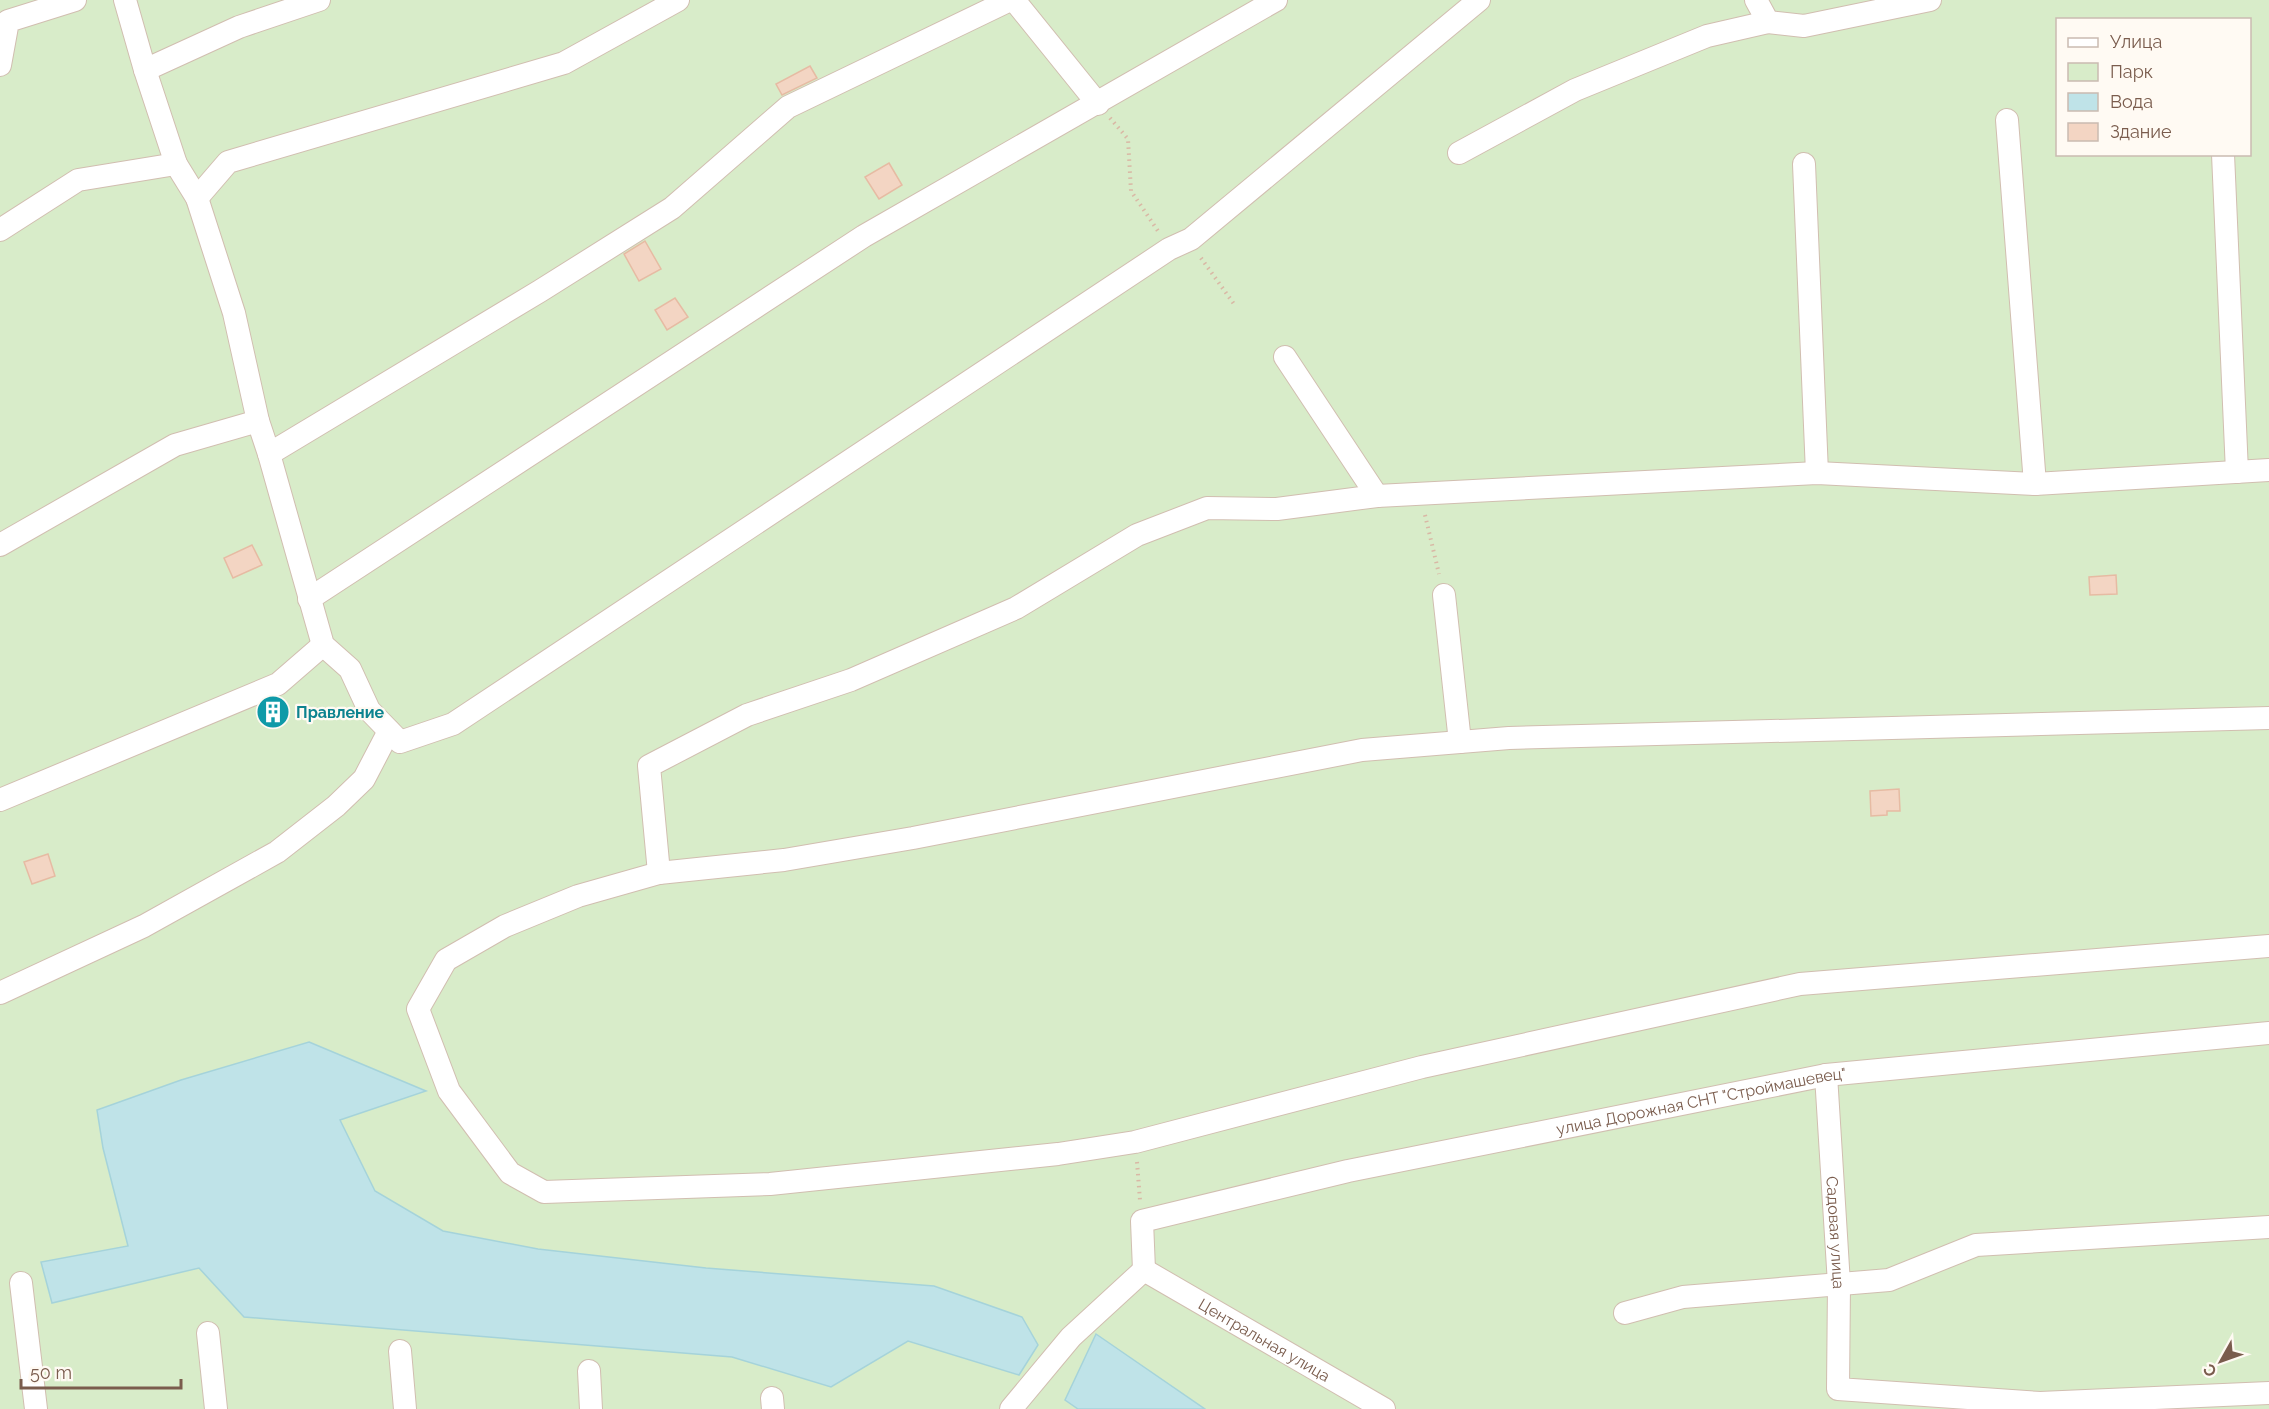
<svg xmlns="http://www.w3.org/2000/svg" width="2269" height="1409" font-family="Raleway,sans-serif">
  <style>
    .green { fill: #d8ecc9; fill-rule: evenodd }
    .water { fill: #bfe3e8; stroke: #a5d3da; stroke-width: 1.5 }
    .building { fill: #f3d5c3; stroke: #e6bba3; stroke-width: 1.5 }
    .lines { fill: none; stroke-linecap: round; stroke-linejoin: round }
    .minor-casing { stroke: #d1beb0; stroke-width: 24 }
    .path { stroke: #d9b8a5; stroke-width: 4; stroke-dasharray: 1.5 4.5; stroke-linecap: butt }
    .minor { stroke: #fff; stroke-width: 22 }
    .labels { text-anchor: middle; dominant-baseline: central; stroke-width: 4.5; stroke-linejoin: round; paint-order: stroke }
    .culture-label { font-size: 16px; font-weight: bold; fill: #0d838f; stroke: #fffaf3; text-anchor: start }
    .street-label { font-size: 16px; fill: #7a5c4d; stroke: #fffaf3 }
  </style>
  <rect width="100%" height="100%" fill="#fdf6ec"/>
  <!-- green -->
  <path class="green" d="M0,0h2269v1409h-2269zM2058,20h192v134h-192z"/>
  <!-- water -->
  <path class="water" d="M309,1042l117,49 -86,29 35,71 68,40 95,18 168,19 228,18 88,31 16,28 -19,30 -111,-34 -77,46 -99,-30 -488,-40 -45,-49 -147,35 -11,-41 87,-16 -25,-98 -6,-38 84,-30z
    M1096,1334l109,75h-127l-13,-9z"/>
  <!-- building -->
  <path class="building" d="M810,66l7,12 -35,17 -6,-11z
    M889,163l13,22 -23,14 -14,-22z
    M645,241l16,28 -22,12 -15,-27z
    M675,298l13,19 -21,13 -12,-20z
    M252,545l10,20 -29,13 -9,-20z
    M2116,575l1,19 -27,1 -1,-18z
    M278,699l9,20 -18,8 -10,-21z
    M1899,789l1,22h-13v4l-16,1 -1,-25z
    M48,854l7,22 -23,8 -8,-22z"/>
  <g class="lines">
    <defs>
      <g id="minor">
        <path d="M125,0l20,70 31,94 21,34 37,115 24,108 11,33 54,191 27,24 19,41 31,32 53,-18 716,-475 22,-10 288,-239"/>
        <path d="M1014,0l84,104"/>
        <path d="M1756,0l12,22 36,4 126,-26"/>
        <path d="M0,65l8,-44 67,-21"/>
        <path d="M145,70l94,-43 80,-27"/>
        <path d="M2007,120l28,364"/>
        <path d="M1459,153l116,-63 132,-54 61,-14"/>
        <path d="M2223,154l14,318"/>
        <path d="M1804,164l13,309"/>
        <path d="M197,198l31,-36 336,-99 114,-63"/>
        <path d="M0,230l78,-50 98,-16"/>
        <path d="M1285,357l92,139"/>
        <path d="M269,454l271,-163 132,-83 116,-101 222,-107"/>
        <path d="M0,545l175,-100 83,-24"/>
        <path d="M1444,595l16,147"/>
        <path d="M309,599l555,-363 412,-236"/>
        <path d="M2269,718l-760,20 -147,12 -449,88 -129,22 -125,13 -81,23 -73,30 -59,34 -28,49 31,82 61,82 34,19 226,-8 288,-30 77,-12 287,-75 378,-83 469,-38"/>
        <path d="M0,800l278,-116 45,-39"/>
        <path d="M659,873l-10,-107 98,-51 104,-35 165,-72 121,-73 70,-27 70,1 100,-13 440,-23 218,11 234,-14"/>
        <path d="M0,993l144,-67 133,-74 59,-46 28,-27 25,-48"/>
        <path id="s1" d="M1826,1075l13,209 -1,105 202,14 229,-10"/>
        <path id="s2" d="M1144,1270l-2,-49 206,-50 478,-96 443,-42"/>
        <path d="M21,1283l15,126"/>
        <path d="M1625,1313l58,-16 206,-17 87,-35 293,-18"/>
        <path d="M208,1333l8,76"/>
        <path d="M400,1351l5,58"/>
        <path d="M589,1371l2,38"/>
        <path d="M772,1398l1,11"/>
        <path id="s3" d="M1011,1409l60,-72 73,-67 240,139"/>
      </g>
    </defs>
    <!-- minor casing -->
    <use href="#minor" class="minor-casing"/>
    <!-- path -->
    <path class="path" d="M1110,118l18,21 3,52 27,40
      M1201,258l33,46
      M1425,515l14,59
      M1137,1162l3,38"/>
    <!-- minor -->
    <use href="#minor" class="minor"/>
  </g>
  <!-- icons -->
  <defs>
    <symbol id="building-disc" viewBox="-11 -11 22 22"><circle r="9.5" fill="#0f9aa8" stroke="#fffaf3"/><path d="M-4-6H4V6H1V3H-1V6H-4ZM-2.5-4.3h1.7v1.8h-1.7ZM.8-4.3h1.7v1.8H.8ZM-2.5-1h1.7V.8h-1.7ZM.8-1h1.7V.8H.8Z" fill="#fff"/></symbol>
  </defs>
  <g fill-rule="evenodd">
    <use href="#building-disc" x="254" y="693" width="38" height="38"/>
  </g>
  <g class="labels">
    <!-- culture labels -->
    <g class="culture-label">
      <text x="296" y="712">Правление</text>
    </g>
    <!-- street labels -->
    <g class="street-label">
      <text stroke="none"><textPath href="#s2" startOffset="621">улица Дорожная СНТ "Строймашевец"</textPath></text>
      <text stroke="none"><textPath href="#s1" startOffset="158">Садовая улица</textPath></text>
      <text stroke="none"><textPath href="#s3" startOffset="332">Центральная улица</textPath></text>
    </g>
  </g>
  <!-- legend -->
  <rect x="2056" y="18" width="195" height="138" fill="#fffaf3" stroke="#cabbb1" stroke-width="1.5"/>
  <rect x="2068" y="38" width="30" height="9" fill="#ffffff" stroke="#cabbb1" stroke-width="1.5"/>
  <text x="2110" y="48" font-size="18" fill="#7a5c4d">Улица</text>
  <rect x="2068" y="63" width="30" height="18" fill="#d8ecc9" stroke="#cabbb1" stroke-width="1.5"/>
  <text x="2110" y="78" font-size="18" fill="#7a5c4d">Парк</text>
  <rect x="2068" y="93" width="30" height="18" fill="#bfe3e8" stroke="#cabbb1" stroke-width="1.5"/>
  <text x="2110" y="108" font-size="18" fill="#7a5c4d">Вода</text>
  <rect x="2068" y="123" width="30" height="18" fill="#f3d5c3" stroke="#cabbb1" stroke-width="1.5"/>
  <text x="2110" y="138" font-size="18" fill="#7a5c4d">Здание</text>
  <!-- north arrow -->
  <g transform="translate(2221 1361) rotate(230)" stroke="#fffaf3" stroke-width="4.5" paint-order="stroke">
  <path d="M0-4.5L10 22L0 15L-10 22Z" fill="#7a5c4d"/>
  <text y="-9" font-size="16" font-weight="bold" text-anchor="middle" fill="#7a5c4d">С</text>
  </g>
  <!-- scale -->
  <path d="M21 1379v9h160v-9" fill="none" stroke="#7a5c4d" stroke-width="3"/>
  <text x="30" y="1379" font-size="18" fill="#7a5c4d" stroke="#fffaf3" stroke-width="4.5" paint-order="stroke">50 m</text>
</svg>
